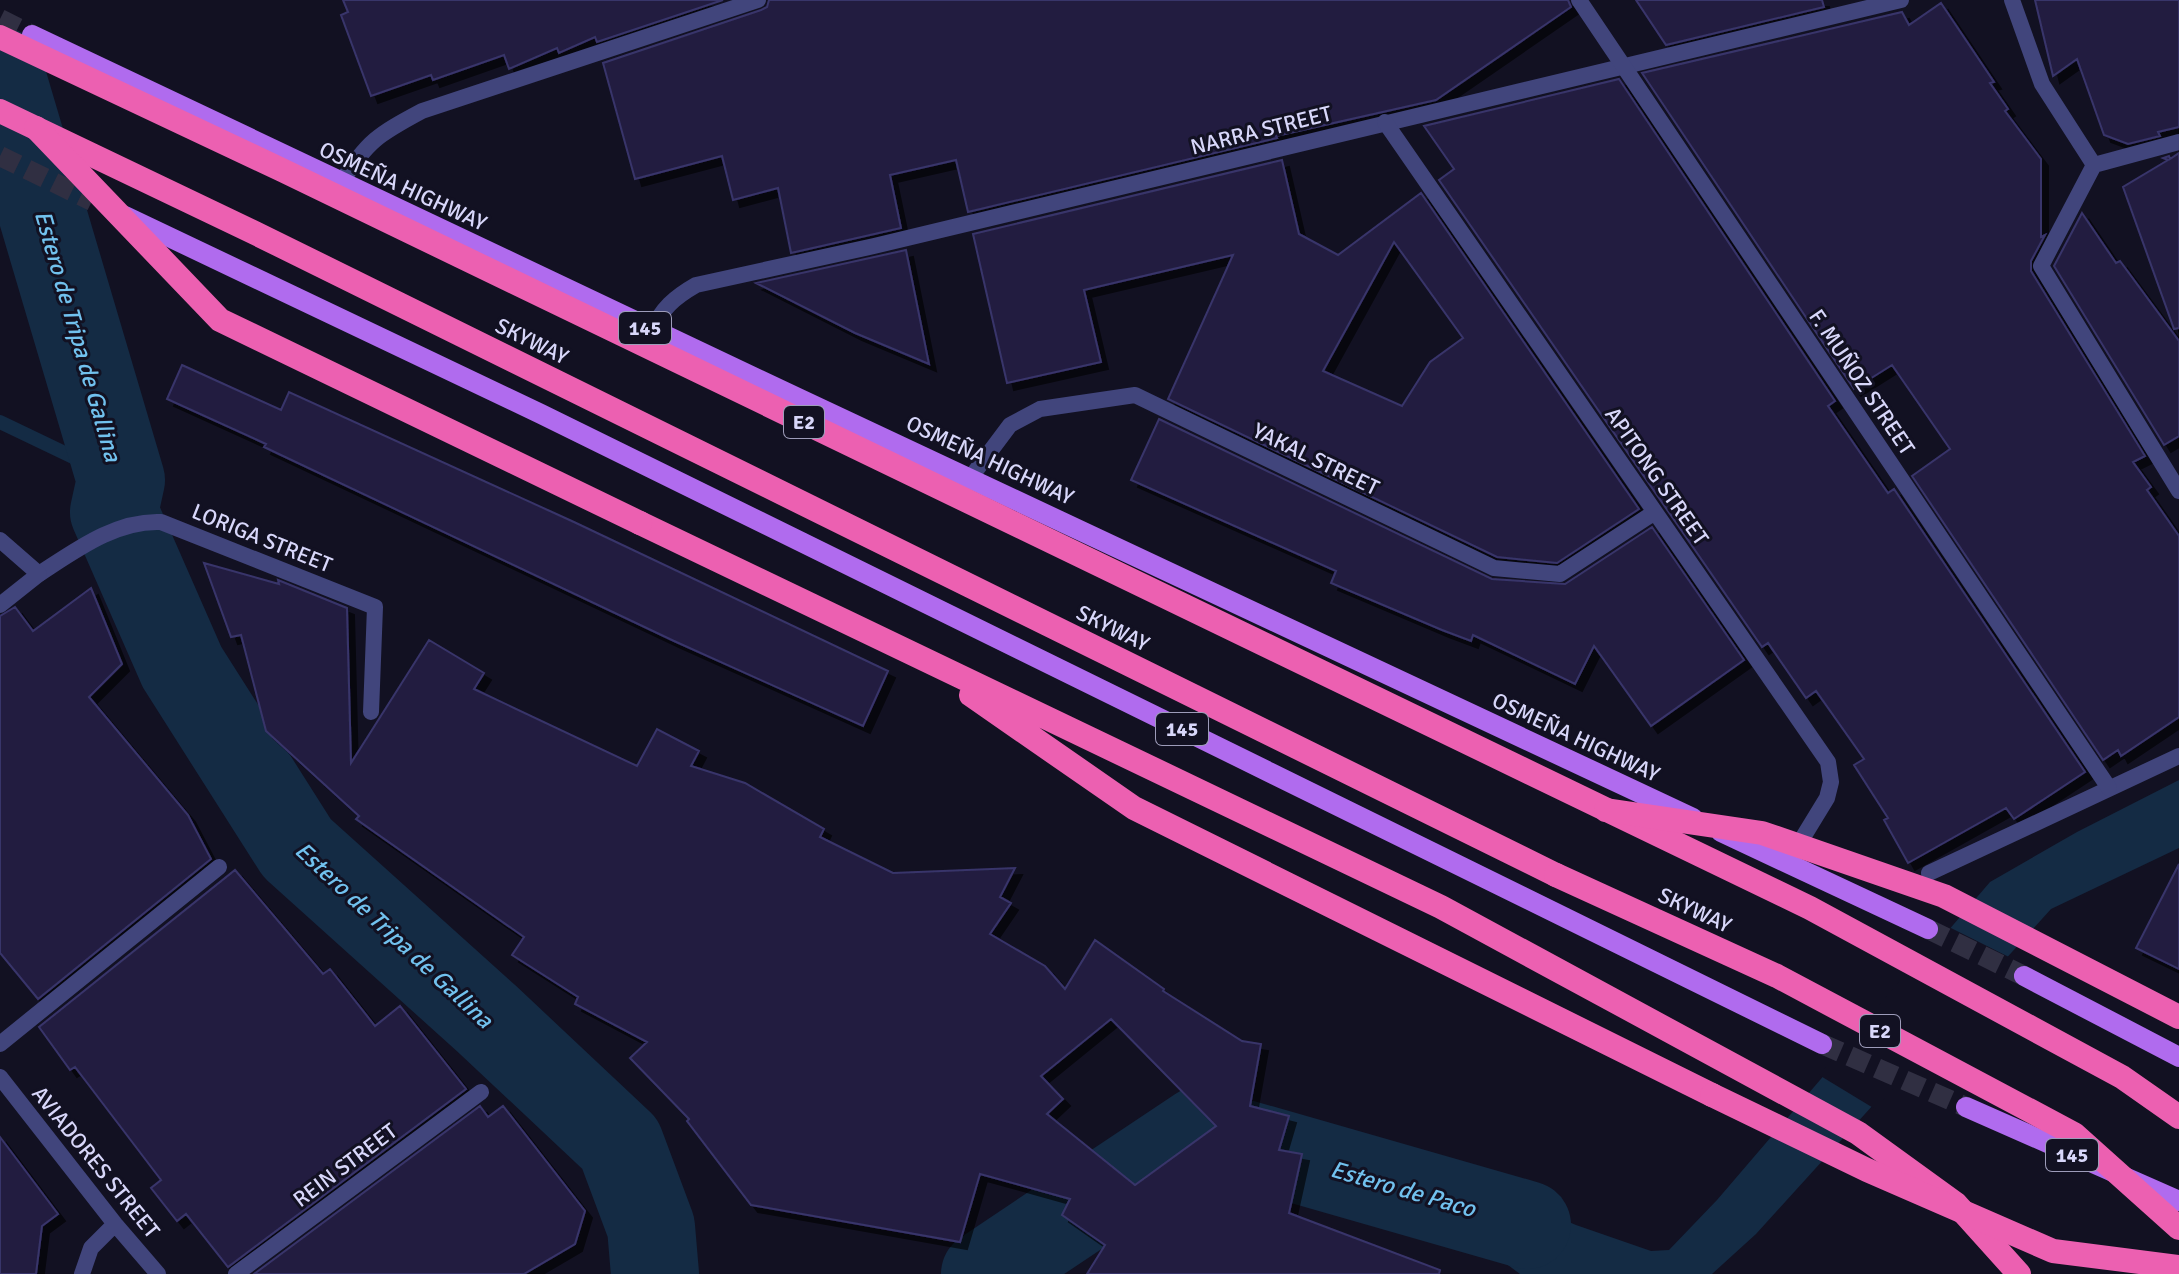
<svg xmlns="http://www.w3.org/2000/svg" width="2179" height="1274" font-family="Signika,sans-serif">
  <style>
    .water { fill: #142b44 }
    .pier { fill: #121122 }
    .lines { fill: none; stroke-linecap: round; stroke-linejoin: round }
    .stream { stroke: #142b44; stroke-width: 14 }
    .river { stroke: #142b44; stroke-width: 88 }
    .building { fill: #231f41; stroke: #39346b; stroke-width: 2; fill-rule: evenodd; filter: url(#shadow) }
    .primary-tunnel { stroke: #302f42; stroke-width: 20; stroke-dasharray: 20 10; stroke-linecap: butt }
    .pedestrian { stroke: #41457c; stroke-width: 16 }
    .minor { stroke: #41457c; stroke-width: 16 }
    .primary { stroke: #b06bee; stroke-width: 20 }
    .motorway { stroke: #ec60b1; stroke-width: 24 }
    .motorway-bridge { stroke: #ec60b1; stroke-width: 24 }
    .labels { text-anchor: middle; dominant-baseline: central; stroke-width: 6; stroke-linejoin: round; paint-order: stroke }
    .shield { fill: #121122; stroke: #9d9cb9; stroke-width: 2 }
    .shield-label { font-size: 20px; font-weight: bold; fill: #d8d7fa }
    .street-label { font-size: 22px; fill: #d8d7fa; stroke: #121122 }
    .water-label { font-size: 24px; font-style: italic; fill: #71c1ee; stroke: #121122 }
  </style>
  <defs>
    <filter id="shadow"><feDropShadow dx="7" dy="7" stdDeviation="0" flood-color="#0009"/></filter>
  </defs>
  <rect width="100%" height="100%" fill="#121122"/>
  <!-- water -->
  <path class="water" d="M2179,780v68l-128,61 -295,325 -44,40h-192l-111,-83 100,6 67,28 75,26 18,-1 48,-50 273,-318 87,-50z"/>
  <!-- pier -->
  <path class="pier" d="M1947,926l64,32 -136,151 -56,-34z"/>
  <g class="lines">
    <!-- stream -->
    <path class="stream" d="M0,422l121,58"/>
    <!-- river -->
    <path class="river" d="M0,71l121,409 -7,32 68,155 115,181 190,171 133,125 31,83 4,47
      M985,1274l214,-143 328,94"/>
  </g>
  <!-- building -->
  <path class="building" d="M343,0h380l-126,42 -2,-5 -36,16 -2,-5 -48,21 -5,-14 -71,25 -2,-5 -60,21 -30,-81 7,-3z
    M769,0h799l3,7 -135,93 -160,36 1,2 -309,74 -12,-52 -66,15 11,53 -110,25 -13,-65 -45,12 -11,-44 -87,23 -32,-116 158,-53 6,-3z
    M1636,0h186l2,7 -158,38z
    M2035,0h144v127l-21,5 2,4 -32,8 -24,-9 -27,-76 -24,17z
    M1941,3l53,79 -4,1 18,26 -3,2 36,48v78l4,-2 -14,26v10l114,185 -12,6 18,25 -4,3 32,46v181l-58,39 -3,-6 -15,10 -191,-284 38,-27 -58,-84 -38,24 -212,-316 260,-61 7,13z
    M1619,79l216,322 -7,5 60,87 6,-4 191,283 -71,47 -8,-11 -98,55 -24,-43 4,-2 -34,-53 10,-6 -48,-68 -10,7 -38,-55 -6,4 -323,-467 15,-11 -30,-43z
    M2179,153v175l-5,1 -51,-142 45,-27 -5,-2 6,-2 1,3z
    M1282,160l17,74 39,21 83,-62 218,316 -82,54 -60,-6 -329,-158 65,-144 -149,35 17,72 -94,21 -34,-149zM1394,242l69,96 -33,24 -28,44 -79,-35z
    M2082,213l34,50 4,-2 59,80v95l-15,9 -110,-179z
    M906,250l23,114 -74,-31 -99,-50z
    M182,365l99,45 8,-18 285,130 314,149 -25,55 -189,-85 -410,-194 2,-3 -99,-45z
    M1159,419l333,160 73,5 87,-57 92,133 -93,66 -57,-80 -19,38 -102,-49 -2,6 -29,-11 -111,-47 5,-12 -205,-91z
    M204,563l75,21 -1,-4 69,28 4,155 78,-123 55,33 -10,16 163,77 20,-37 42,22 -8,15 54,17 79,46 -4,8 73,36 122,-5 -15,29 11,6 -21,31 55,32 20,23 30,-49 69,49 -1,2 79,50 19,3 -11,62 39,10 -10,34 23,4 -13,59 151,57 -1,4h-352l18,-29 -43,-30 8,-16 -90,-25 -20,68 -209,-37 -64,-84 2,-2 -59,-61 17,-16 -72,-38 3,-7 -66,-42 12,-18 -168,-118 3,-3 -93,-85 -25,-96 -10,2zM1111,1019l105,107 -81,59 -88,-71 16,-15 -22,-23z
    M91,588l31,76 -33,33 99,118 23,44 -173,140 -38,-46v-337l15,-9 18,24z
    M2179,864v105l-43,-21z
    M235,870l88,104 7,-5 45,57 25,-20 66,83 -238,178 -42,-53 -9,7 -26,-33 10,-8 -86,-113 -5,3 -31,-43z
    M480,1106l8,11 15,-11 82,105 -10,33 -51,30h-270z
    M0,1137l58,77 -16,12 -6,48h-36z"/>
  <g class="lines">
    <!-- primary-tunnel -->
    <path class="primary-tunnel" d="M0,19l32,16
      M0,156l92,45
      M1928,929l96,47
      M1822,1044l144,63"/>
    <!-- pedestrian -->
    <path class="pedestrian" d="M2012,0l30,84 52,81
      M2179,142l-85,23 -53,101 138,225
      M652,331c9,-22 23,-34 44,-46l178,-39 1027,-246
      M39,574c37,-24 77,-54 122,-52l214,85 -4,105
      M1929,873l250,-117"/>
    <!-- minor -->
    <path class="minor" d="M1579,0l530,788
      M1385,122l443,640 3,20 -4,16 -33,54
      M341,183c26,-42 38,-49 81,-72l336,-111
      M971,477l39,-52 30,-16 95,-14 359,173 66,6 95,-62
      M0,540l39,34 -39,31
      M0,1044l219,-177
      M0,1077l115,147 43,50
      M82,1274l9,-26 24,-24
      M236,1274l245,-182"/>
    <!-- primary -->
    <path class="primary" d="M32,35c552,265 1107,522 1661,783
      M125,216l416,198 1281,630
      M1721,832l207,97
      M2024,976l155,81
      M1966,1107l213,94"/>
    <!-- motorway -->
    <path class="motorway" d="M0,37l282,133 1528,738 312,169 57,40
      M0,111l255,122 1301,642
      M640,523l801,384 417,226 98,71 63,70
      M971,695l163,113 578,287"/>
    <!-- motorway-bridge -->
    <path class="motorway-bridge" d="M36,128l184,192 420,203
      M1606,810l156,23 182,63 235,121
      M1556,875l221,101 297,158 105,94
      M1712,1095l155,75 186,81 126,16"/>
  </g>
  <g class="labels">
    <!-- shield labels -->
    <g class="shield">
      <rect x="619" y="312" width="52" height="32" rx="6"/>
      <rect x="784" y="406" width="40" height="32" rx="6"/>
      <rect x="1156" y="713" width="52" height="32" rx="6"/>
      <rect x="1860" y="1015" width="40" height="32" rx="6"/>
      <rect x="2046" y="1139" width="52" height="32" rx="6"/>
    </g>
    <g class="shield-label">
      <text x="645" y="328">145</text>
      <text x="804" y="422">E2</text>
      <text x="1182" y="729">145</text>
      <text x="1880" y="1031">E2</text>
      <text x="2072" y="1155">145</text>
    </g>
    <!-- street labels -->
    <g class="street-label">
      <text transform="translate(1261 130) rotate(-14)">NARRA STREET</text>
      <text transform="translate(403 186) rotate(25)">OSMEÑA HIGHWAY</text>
      <text transform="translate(532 341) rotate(26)">SKYWAY</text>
      <text transform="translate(1862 382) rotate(56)">F. MUÑOZ STREET</text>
      <text transform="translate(1316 459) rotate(26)">YAKAL STREET</text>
      <text transform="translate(990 460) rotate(25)">OSMEÑA HIGHWAY</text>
      <text transform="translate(1657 476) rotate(55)">APITONG STREET</text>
      <text transform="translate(262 538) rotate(22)">LORIGA STREET</text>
      <text transform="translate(1113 628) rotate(26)">SKYWAY</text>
      <text transform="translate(1576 737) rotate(25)">OSMEÑA HIGHWAY</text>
      <text transform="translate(1695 910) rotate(25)">SKYWAY</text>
      <text transform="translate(96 1162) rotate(51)">AVIADORES STREET</text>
      <text transform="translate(345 1165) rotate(-37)">REIN STREET</text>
    </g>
    <!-- water labels -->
    <g class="water-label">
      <text transform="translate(78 336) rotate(74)">Estero de Tripa de Gallina</text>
      <text transform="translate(394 935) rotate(43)">Estero de Tripa de Gallina</text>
      <text transform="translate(1403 1189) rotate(16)">Estero de Paco</text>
    </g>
  </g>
</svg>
